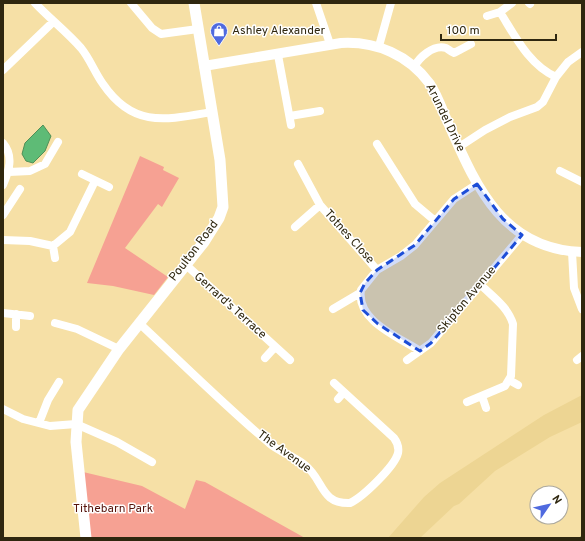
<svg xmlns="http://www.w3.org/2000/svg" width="585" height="541" font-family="Overpass,sans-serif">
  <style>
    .built { fill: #edd593 }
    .green { fill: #f6a193 }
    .water { fill: #5ebb76; stroke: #508f57 }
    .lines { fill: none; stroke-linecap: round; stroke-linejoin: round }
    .stream { stroke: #508f57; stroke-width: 2.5 }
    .minor { stroke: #fff; stroke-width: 8 }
    .tertiary { stroke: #fff; stroke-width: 10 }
    .secondary { stroke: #fff; stroke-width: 11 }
    .marked { fill: #1d4ed8; fill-opacity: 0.2; stroke: #1d4ed8; stroke-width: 3; stroke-dasharray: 8 5; stroke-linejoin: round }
    .labels { text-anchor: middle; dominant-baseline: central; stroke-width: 3; stroke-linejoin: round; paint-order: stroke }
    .poi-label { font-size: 12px; fill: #2f270f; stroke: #fff; text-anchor: start }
    .street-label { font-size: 12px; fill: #2f270f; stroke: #fff }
    .park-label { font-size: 12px; fill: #56140c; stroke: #fff }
  </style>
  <rect width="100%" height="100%" fill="#f6e0a6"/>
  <!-- built -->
  <path class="built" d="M582,395v27l-32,15 -55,34 -36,33 -5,2 -34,32h-32l36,-41 16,-14 104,-68z"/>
  <!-- green -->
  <path class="green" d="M140,156l24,11 -1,3 16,8 -17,29 -4,-3 -33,44 43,29 -14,18 -41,-9 -26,-3z
    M79,471l63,15 43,23 11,-29 9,2 100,56h-219z"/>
  <!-- water -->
  <path class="water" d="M43,125l8,11 -6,15 -12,12 -7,-2 -4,-7 3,-11z"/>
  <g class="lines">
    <!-- stream -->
    <path class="stream" d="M581,538l1,-1"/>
    <!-- minor -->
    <path class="minor" d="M35,3c14,15 32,29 46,45 9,11 14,25 22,36 30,44 62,36 109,28
      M131,3l21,25 9,6 37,-5
      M316,3l14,41
      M529,3l1,1
      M500,12c15,24 29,53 56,65
      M487,16l13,-4 12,-9
      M379,46l12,-43
      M278,55l13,70
      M414,67c5,-9 19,-23 32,-19 2,1 5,4 8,5l17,-9
      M3,70l50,-48
      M290,116l30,-5
      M3,143c11,13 6,28 0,42
      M377,144l38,60 19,16
      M459,147l26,-17 25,-13 27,-10 6,-5 13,-25 12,-15 14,-10
      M298,164l22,41 57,65
      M560,171l22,11
      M9,172l21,-1 15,-7 13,-22
      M82,174l27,13
      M3,215l17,-26
      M295,227l25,-22
      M3,240l27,1 23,5 17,-14 25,-51
      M53,246l2,12
      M572,252l2,36 8,21
      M185,264l105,96
      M333,309l27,-16
      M3,313l27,3
      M55,323l22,6 42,20
      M139,323c43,40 85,82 130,120 10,9 25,13 36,22 19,15 15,39 45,38 13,-6 45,-37 48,-50 1,-5 -1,-11 -4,-15l-60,-55
      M16,327v-13
      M420,351c-21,-14 -64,-30 -59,-61l16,-20 24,-14 14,-11 39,-46 23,-15
      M265,358l10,-11
      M407,360l24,-17 91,-108
      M577,360l5,-4
      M509,380l9,5
      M482,396l4,12
      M338,399l6,-7
      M467,402l38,-16 6,-10 2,-52c-5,-17 -20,-27 -32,-39
      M3,409l20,10 27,7 26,-2 41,18 35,20
      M39,423l9,-23 11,-18"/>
    <!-- tertiary -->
    <path class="tertiary" d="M204,66l137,-23c35,-2 68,12 89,41 8,12 13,28 19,41 28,63 54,124 133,127"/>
    <!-- secondary -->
    <path class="secondary" d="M86,538l-10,-96 2,-32 41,-61 85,-107 15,-24 4,-11 -3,-47 -26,-157"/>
  </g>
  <!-- marked area -->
  <path class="marked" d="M477,184l26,35 19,16 -91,108 -11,8 -42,-27 -15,-14 -3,-17 5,-10 12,-13 38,-25 39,-46z"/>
  <!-- icons -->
  <defs>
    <symbol id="shop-pin" viewBox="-11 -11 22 30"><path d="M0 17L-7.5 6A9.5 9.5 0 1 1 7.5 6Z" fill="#4f6adf" stroke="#fff"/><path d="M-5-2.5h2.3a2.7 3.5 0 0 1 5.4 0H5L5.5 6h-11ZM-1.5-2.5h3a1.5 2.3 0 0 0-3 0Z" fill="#fff"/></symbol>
  </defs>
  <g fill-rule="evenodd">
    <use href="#shop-pin" x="209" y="21" width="20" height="27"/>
  </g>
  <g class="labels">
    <!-- poi labels -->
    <g class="poi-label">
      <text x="232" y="31">Ashley Alexander</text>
    </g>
    <!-- street labels -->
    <g class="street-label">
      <text transform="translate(445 118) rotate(64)">Arundel Drive</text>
      <text transform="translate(349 237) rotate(48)">Totnes Close</text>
      <text transform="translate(194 251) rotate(-53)">Poulton Road</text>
      <text transform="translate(467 300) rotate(-50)">Skipton Avenue</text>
      <text transform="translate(230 306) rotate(42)">Gerrard's Terrace</text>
      <text transform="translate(284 452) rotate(36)">The Avenue</text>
    </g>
    <!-- park labels -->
    <g class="park-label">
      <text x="113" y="509">Tithebarn Park</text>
    </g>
  </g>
  <!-- border -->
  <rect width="585" height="541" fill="none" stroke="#2f270f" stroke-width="8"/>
  <!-- north arrow -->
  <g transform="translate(549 505) rotate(56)"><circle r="19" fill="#ffffff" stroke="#aca99f"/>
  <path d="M0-3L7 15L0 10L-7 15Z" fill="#4f6adf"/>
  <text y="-6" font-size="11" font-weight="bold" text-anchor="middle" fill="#2f270f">N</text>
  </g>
  <!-- scale -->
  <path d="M441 34v6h115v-6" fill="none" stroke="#2f270f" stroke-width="2"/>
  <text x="447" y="34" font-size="12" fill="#2f270f" stroke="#ffffff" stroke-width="3" paint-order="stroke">100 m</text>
</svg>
